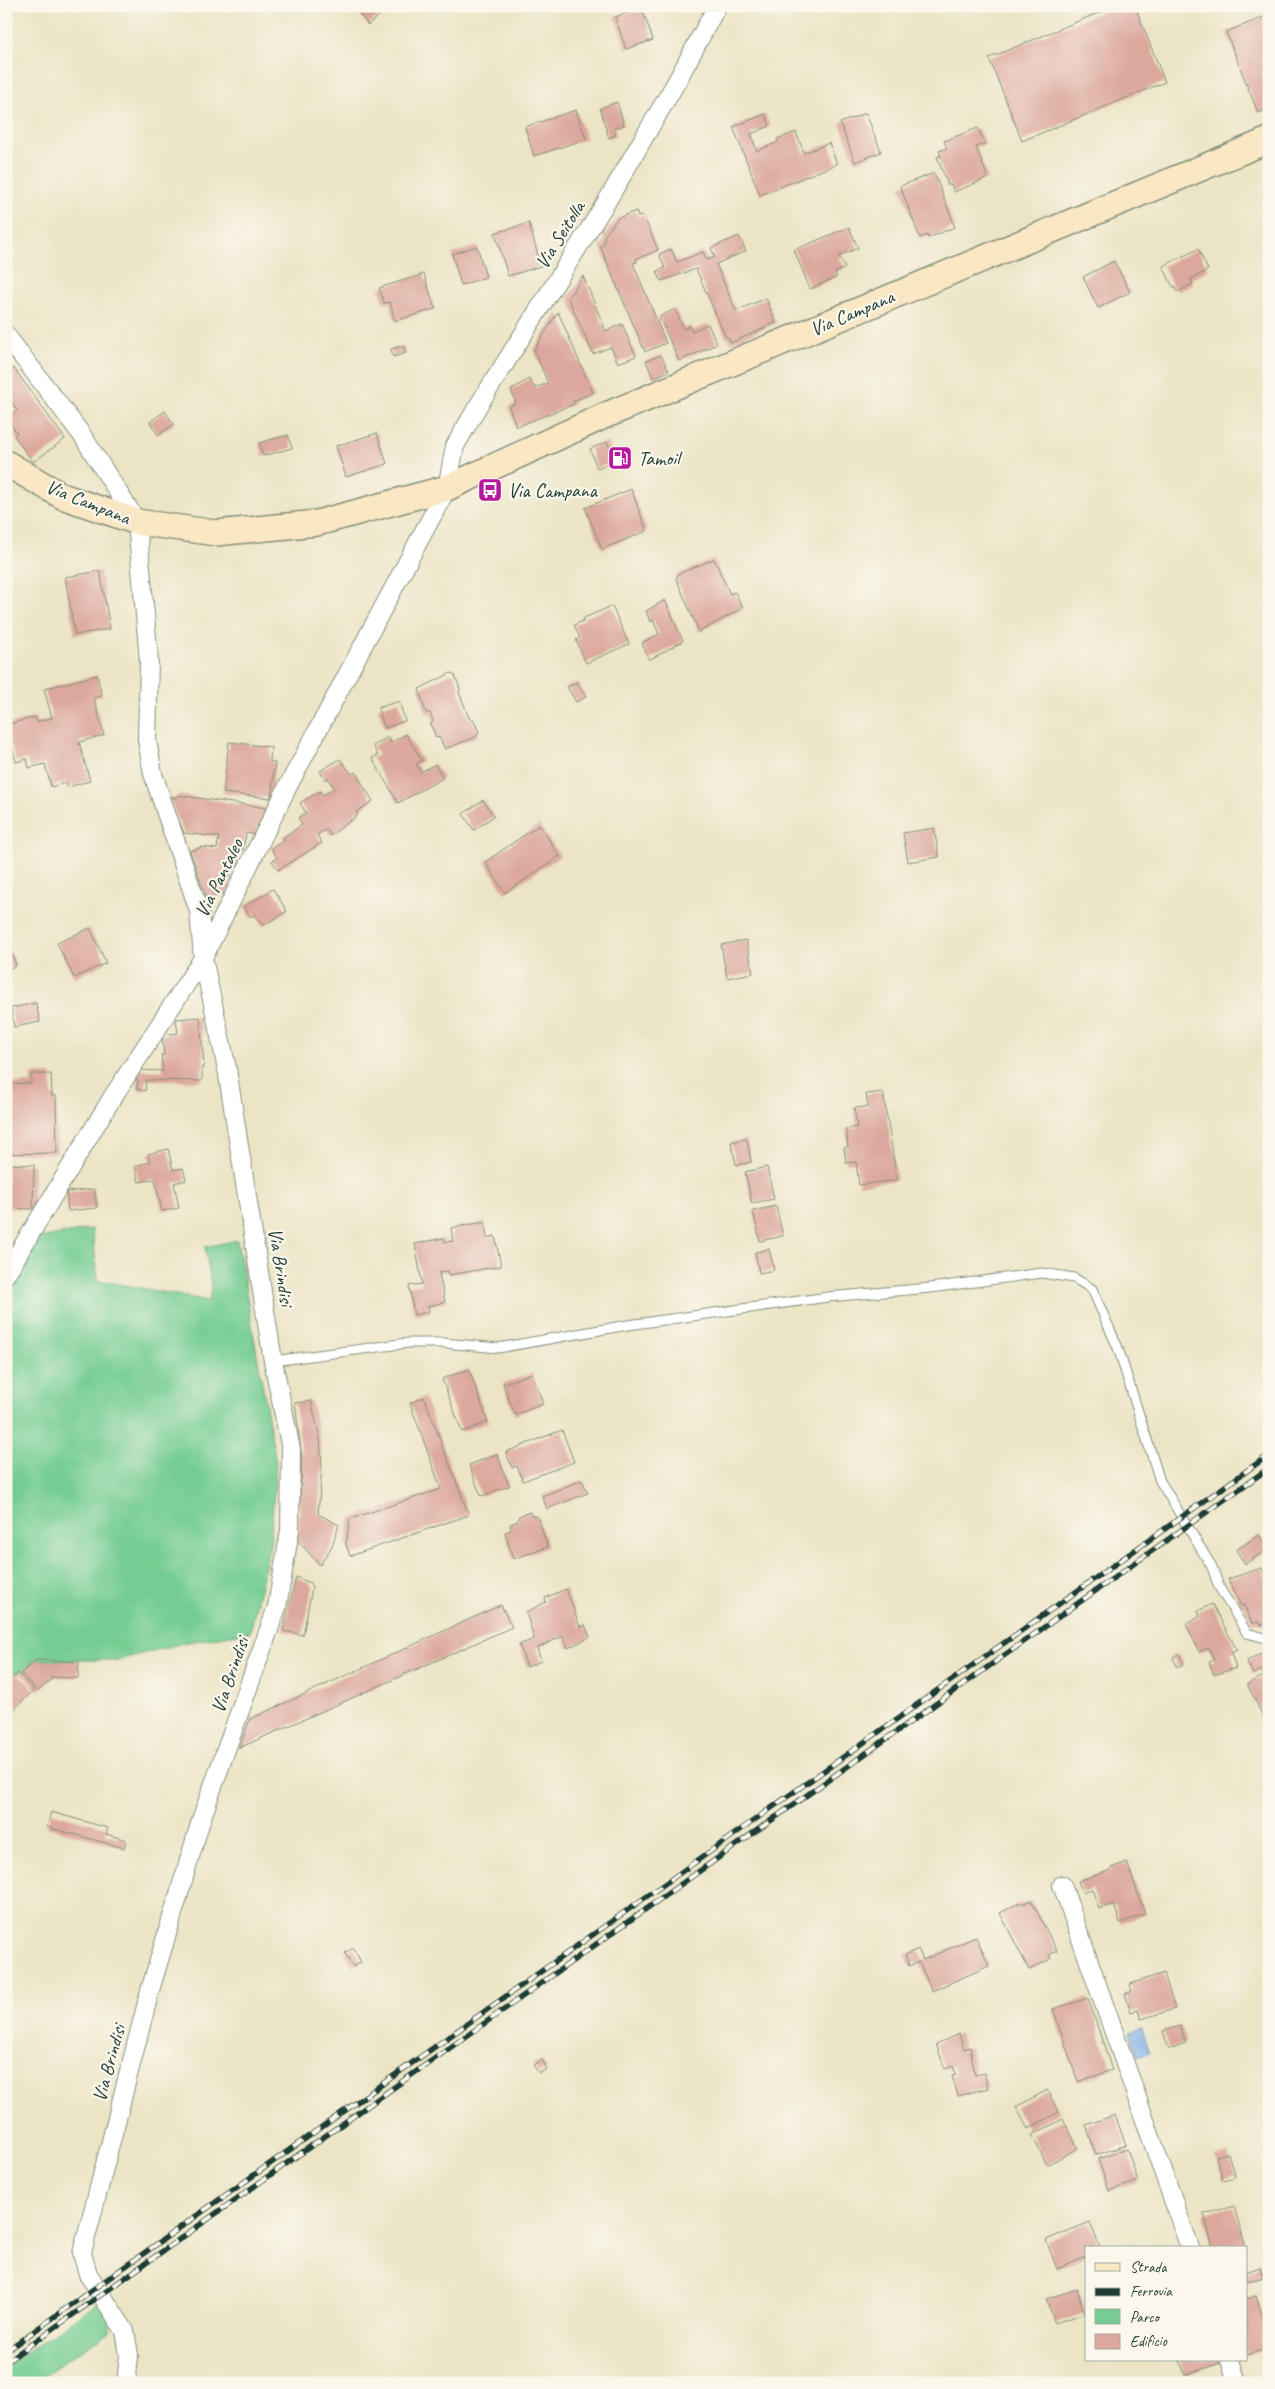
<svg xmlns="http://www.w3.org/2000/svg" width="1275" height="2389" font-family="Caveat,sans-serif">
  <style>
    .green { fill: #75cd93; stroke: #4a8564 }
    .water { fill: #7bade7; stroke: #4d758e }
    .building { fill: #dca79c }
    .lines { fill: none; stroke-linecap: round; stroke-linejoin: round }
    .lane-casing { stroke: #85907c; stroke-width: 11 }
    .street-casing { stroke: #85907c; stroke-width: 20 }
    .secondary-casing { stroke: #85907c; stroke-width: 28 }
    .lane { stroke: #fff; stroke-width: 9 }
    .street { stroke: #fff; stroke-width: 18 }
    .secondary { stroke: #fae7c3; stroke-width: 25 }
    .rail-casing { stroke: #1f3d34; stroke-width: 5.5 }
    .rail { stroke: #fbf7ec; stroke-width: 4; stroke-dasharray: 11; stroke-linecap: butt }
    .labels { text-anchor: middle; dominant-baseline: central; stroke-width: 4.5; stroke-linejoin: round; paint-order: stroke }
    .street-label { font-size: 20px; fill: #1f3d34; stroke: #fbf7ec }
    .poi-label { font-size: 20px; fill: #1f3d34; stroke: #fbf7ec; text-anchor: start }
  </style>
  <rect width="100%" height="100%" fill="#fbf7ec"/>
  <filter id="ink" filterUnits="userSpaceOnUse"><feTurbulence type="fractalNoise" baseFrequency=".02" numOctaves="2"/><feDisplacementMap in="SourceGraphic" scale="10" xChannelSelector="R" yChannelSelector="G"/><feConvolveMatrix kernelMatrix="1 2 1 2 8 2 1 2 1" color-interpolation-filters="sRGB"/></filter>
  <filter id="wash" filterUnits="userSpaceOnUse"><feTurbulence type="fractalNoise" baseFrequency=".0096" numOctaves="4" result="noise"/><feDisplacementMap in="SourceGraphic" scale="20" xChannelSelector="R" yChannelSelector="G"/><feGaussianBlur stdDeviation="1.12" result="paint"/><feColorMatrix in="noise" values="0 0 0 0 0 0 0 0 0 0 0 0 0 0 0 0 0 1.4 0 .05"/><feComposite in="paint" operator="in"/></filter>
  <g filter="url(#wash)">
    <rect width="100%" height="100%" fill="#ebe4c5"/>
    <!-- green -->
    <path class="green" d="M92,1229l6,51 111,21 2,-15 -6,-39 32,-7 39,223 -6,82 -20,87 -63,10 -69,18h-82l-15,13 -15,-2v-385l26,-47z
      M98,2302l12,20v9l-78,52h-26v-16z"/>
    <!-- water -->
    <path class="water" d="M1142,2029l8,23 -12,4 -8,-23z"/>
    <g id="blocks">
      <!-- building -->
      <path class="building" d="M353,6h37l-22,19z
        M1115,6h20l30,76 -143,59 -33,-83z
        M642,8l11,32 -27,9 -11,-32z
        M1269,15v94l-11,4 -32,-81z
        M617,102l7,23 -10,3 2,7 -7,3 -9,-30z
        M576,110l10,29 -52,17 -9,-29z
        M866,113l15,39 -26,10 -15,-39z
        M765,114l5,12 -19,8 6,17 21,-9 -1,-3 19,-7 8,21 25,-10 8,21 -77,31 -27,-68z
        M978,128l7,16 -9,3 12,31 -34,14 -3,-8 -3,1 -11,-28 4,-1 -2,-5 8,-3 -3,-7z
        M934,173l21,54 -27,11 -1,-3 -7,3 -20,-52z
        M636,211l2,6 5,-2 15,35 -22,9 1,3 -4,1 33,80 -21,9 -45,-106 4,-1v-9l14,-18z
        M529,223l12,43 -33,10 -13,-43z
        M849,227l9,21 -19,8 6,12 -10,5 2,4 -27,12 -16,-39z
        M739,236l7,15 -30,13 20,47 30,-13 10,25 -45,20 -3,-6 -2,1 -30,-69 -35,12 -4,-10 8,-3 -6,-14 12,-5 6,13 26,-10 4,8 8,-3 -4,-9z
        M477,246l9,31 -25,8 -9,-31z
        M1198,249l10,21 -17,9 2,5 -16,8 -2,-6 -2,1 -10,-21z
        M1114,261l16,31 -32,16 -15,-31z
        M424,274l11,35 -40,12 -5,-19 -6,1 -5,-15z
        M583,276l23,55 16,-7 14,32 -18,7 -7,-16 -18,7 -25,-56z
        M675,309l9,20 6,-3 2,5 16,-7 9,20 -38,17 -20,-44z
        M558,312l35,81 -20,8 1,3 -58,23 -7,-20 7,-4 -5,-13 18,-11 6,9 13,-5 -14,-33z
        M403,346l3,7 -13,4 -2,-8z
        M661,355l8,16 -16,7 -7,-17z
        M14,368l51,71 -32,23 -19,-26 3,-3 -11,-15 11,-8 -10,-13 4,-3 -5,-7v-14z
        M165,411l9,13 -16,11 -8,-13z
        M377,433l10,31 -41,13 -10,-31z
        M288,435l4,13 -29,8 -4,-13z
        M607,442l9,19 -19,7 -7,-19z
        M631,489l16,42 -45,18 -17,-41z
        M714,559l16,35 5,-2 8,16 -44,24 -23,-54 2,-4z
        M100,571l10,58 -35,6 -10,-58z
        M665,600l18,41 -34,19 -7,-17 17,-9 -6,-14 -3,2 -4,-11z
        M612,606l17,38 -43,19 -10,-23 4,-2 -6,-13 9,-4 1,-3z
        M451,673l4,2 5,14 -1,3 10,26 5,3 5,11 -3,5 -31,12 -6,-12 -3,1 -5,-14 2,-3 -3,-8h-4l-7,-24z
        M97,675l5,21 -8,2 10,37 -25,7 11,39 -22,6 -2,-5 -15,5 -6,-23 -16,4 -2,-9 -11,3 -10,-37 29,-8 2,5 15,-4 -8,-29z
        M577,682l9,15 -10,5 -9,-15z
        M399,701l6,20 -20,7 -7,-20z
        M406,734l16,27 -6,3 5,8 14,-8 8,14 -45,25 -26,-45 6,-3 -5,-9 15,-9 3,6z
        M229,742l42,5 -1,15 5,1 -4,35 -48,-5z
        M340,759l12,15 3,-2 18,29 -17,11 2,3 -28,21 -3,-7 -10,6 5,8 -44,27 -6,-9 5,-3 -6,-10 14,-8 -2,-3 19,-12 -4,-7 8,-5 -6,-10 20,-12 3,4 11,-7 -6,-10 -3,2 -5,-9z
        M177,795l97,14 -9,17 -7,-1 -1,10 -11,-2 -3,17h-4l-3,17 -10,-3 5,12v15l-24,8 -17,-48 12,-4 15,2 2,-12 -35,-4 -15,-36 8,1z
        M483,800l11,16 -20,14 -11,-16z
        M539,825l21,31 -55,37 -20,-31z
        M934,828l5,29 -31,5 -5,-29z
        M273,889l14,22 -24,15 -8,-12 -5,3 -6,-11z
        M90,928l16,35 -32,15 -17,-35z
        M746,940l7,33 -26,5 -6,-33z
        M12,953l4,13 -10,3v-14z
        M36,1003l4,19 -26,5 -3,-19z
        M200,1017l4,50h-2v14l-56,-1 -1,11 -8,-2 1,-9 -5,-2 6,-8 24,1 -2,-16h3l-2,-20 16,-2 -2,-14z
        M31,1074h20l1,22h4l1,57 -51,1v-70l25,-1z
        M883,1092l14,88 -38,5 -3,-23 -10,1 -2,-15 4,-1 -2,-18 11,-2 -3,-19 14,-1 -2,-13z
        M747,1139l4,23 -15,3 -5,-23z
        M168,1149l5,21 10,-2 3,12 -12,3 5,25 -17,3 -7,-32 -16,3 -4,-16 15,-4 -2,-8z
        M7,1164l27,1 -1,44 -26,-1z
        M767,1167l7,32 -22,4 -7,-31z
        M94,1189l3,19 -29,3 -2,-19z
        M776,1206l7,30 -23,5 -7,-30z
        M485,1222l2,16 8,-2 6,30 -52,9 -1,-4 -9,2 6,29 -17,4 1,6 -15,3 -5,-29 13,-2 -7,-40 29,-6 1,4 8,-1 -2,-13z
        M769,1249l5,21 -15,3 -4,-21z
        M469,1369l19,53 -26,10 -20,-53z
        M532,1373l11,31 -28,11 -12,-31z
        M424,1397l45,118 -119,41 -4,-12 4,-25 91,-30 -31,-86z
        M311,1401l9,38 2,28 -4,47 21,11 -7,21 -12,19 -22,-24 4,-82 -7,-56z
        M562,1430l12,32 -51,19 -6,-15 -5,2 -6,-16z
        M497,1454l12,32 -28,10 -12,-31z
        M582,1480l6,13 -41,16 -5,-13z
        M530,1512l2,4h5l11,31 -35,12 -8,-27 6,-2 -1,-6 7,-2 2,-6z
        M1259,1535l9,14 -23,15 -9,-14z
        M1262,1568l5,14h-2l4,10v30l-8,3 -2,-3 -7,1 -8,-18 -3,1 -13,-27z
        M296,1577l14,6 2,5 -9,47 -20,-4z
        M566,1589l14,38 5,-2 5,12 -22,11 -5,-12 -26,12 4,13 -14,6 -8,-22 15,-6 -8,-27 20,-10 -1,-4z
        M1212,1604l25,46 -6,3 5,15 -22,7 -5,-13 5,-2 -5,-12 -10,4 -13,-28 14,-7 -2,-6z
        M501,1605l11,22 -273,121 11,-29z
        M1268,1649l1,1v78l-22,-44 17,-8 -3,-6 -8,4 -6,-13z
        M1179,1654l5,10 -7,3 -4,-10z
        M36,1660l43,2 -1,16 -27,-1 1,2 -14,12 -17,-18z
        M18,1673l16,17 -28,27v-33z
        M51,1812l57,16 -2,6 20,6 -2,8 -77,-21z
        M1127,1862l18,52 -25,9 -6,-19 -15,5 -7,-20 -9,4 -5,-12 33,-11v-2z
        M1031,1900l26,51 -8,4 2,4 -22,11 -29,-57 21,-11 2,2z
        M976,1937l13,29 -57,25 -13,-29 -10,4 -4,-11 13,-6 5,11z
        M353,1948l8,14 -8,5 -8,-14z
        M1164,1973l11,36 -34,10 -3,-9 -7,2 -6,-18 7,-3 -2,-7z
        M1088,1998l24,72 -34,12 -25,-73z
        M1180,2026l6,17 -17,6 -6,-18z
        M959,2034l5,15 6,-2 5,28 9,-2 4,15 -30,8 -6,-20 4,-1 -3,-9 -8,3 -9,-25z
        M542,2060l5,9 -8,4 -6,-8z
        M1047,2090l12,22 -31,17 -12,-22z
        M1115,2115l11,30 -30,10 -10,-30z
        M1063,2119l15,29 -31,17 -15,-30z
        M1127,2149l11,32 -29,10 -11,-32z
        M1228,2153l7,24 -12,3 -7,-24z
        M1234,2206l12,42h-33l-9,-34z
        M1090,2222l10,26h-14v9l-29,12 -11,-29z
        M1260,2267l3,10 -15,5 -2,-10z
        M1077,2289l8,24 -30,10 -9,-24z
        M1256,2296l9,28 4,-1v25l-23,7v-56z
        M1180,2360h39l1,3 -35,12z"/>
    </g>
  </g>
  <g filter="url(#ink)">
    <use href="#blocks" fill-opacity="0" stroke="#85907c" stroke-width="1"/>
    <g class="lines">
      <defs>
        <path id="lane" d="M273,1361l135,-18h36l54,5 130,-23 200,-28 102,-9 112,-15 32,5 18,11 26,59 42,133 52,86 7,20 28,46 22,6"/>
        <path id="street" d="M6,335l76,100 55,87 12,139 -2,79 6,34 46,137 4,47 24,111 46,292 18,88 -1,81 -13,77 -75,210 -51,170 -69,266 6,21 37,57 4,24 -3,28
          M6,1274l106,-176 91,-140 85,-172 159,-298 8,-42 23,-40 129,-205 70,-120 40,-75
          M1062,1885l128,363
          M1230,2360l7,23"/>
        <path id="secondary" d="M6,463l56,33 75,26 79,11 101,-10 130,-35 157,-72 665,-276"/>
      </defs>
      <!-- lane casing -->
      <use href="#lane" class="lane-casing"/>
      <!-- street casing -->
      <use href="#street" class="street-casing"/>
      <!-- secondary casing -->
      <use href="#secondary" class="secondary-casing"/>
      <!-- lane -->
      <use href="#lane" class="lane"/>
      <!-- street -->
      <use href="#street" class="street"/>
      <!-- secondary -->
      <use href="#secondary" class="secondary"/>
      <defs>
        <path id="rail" d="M6,2351l1263,-896
          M6,2362l1263,-894"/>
      </defs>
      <!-- rail casing -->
      <use href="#rail" class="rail-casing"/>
      <!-- rail -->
      <use href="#rail" class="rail"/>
    </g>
  </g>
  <!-- icons -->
  <defs>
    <symbol id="fuel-square" viewBox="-11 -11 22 22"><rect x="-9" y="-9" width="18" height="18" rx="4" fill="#b5179e" stroke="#fbf7ec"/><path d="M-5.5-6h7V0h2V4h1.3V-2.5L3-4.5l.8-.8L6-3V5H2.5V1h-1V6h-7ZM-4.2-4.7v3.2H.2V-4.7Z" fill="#fff"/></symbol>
    <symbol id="bus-square" viewBox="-11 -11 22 22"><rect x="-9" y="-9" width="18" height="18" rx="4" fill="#b5179e" stroke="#fbf7ec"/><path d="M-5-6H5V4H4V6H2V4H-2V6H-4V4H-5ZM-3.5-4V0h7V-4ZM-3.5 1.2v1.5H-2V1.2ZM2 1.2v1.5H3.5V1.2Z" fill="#fff"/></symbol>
  </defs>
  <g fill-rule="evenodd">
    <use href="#fuel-square" x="606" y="444" width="28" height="28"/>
    <use href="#bus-square" x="476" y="476" width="28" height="28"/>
  </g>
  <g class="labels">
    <!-- street labels -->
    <g class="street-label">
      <text transform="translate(560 235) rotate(-58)">Via Seitolla</text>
      <text transform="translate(852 313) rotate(-23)">Via Campana</text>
      <text transform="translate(88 502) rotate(22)">Via Campana</text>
      <text transform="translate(219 878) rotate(-64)">Via Pantaleo</text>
      <text transform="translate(281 1267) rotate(81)">Via Brindisi</text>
      <text transform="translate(230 1675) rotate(-71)">Via Brindisi</text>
      <text transform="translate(109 2063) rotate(-75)">Via Brindisi</text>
    </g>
    <!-- poi labels -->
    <g class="poi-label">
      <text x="638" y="458">Tamoil</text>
      <text x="508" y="490">Via Campana</text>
    </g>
  </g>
  <!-- margin -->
  <rect width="1275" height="2389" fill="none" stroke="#fbf7ec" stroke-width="25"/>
  <!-- legend -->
  <rect x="1085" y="2246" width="162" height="115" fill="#fbf7ec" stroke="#a3ada2"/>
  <rect x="1095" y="2263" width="25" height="8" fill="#fae7c3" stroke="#a3ada2"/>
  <text x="1130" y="2272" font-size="15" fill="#1f3d34">Strada</text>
  <rect x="1095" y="2288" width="25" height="8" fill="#1f3d34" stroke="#a3ada2"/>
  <text x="1130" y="2296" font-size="15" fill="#1f3d34">Ferrovia</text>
  <rect x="1095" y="2309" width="25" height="15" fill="#75cd93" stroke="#a3ada2"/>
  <text x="1130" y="2322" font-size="15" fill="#1f3d34">Parco</text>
  <rect x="1095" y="2334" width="25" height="15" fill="#dca79c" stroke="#a3ada2"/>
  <text x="1130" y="2346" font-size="15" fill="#1f3d34">Edificio</text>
</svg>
